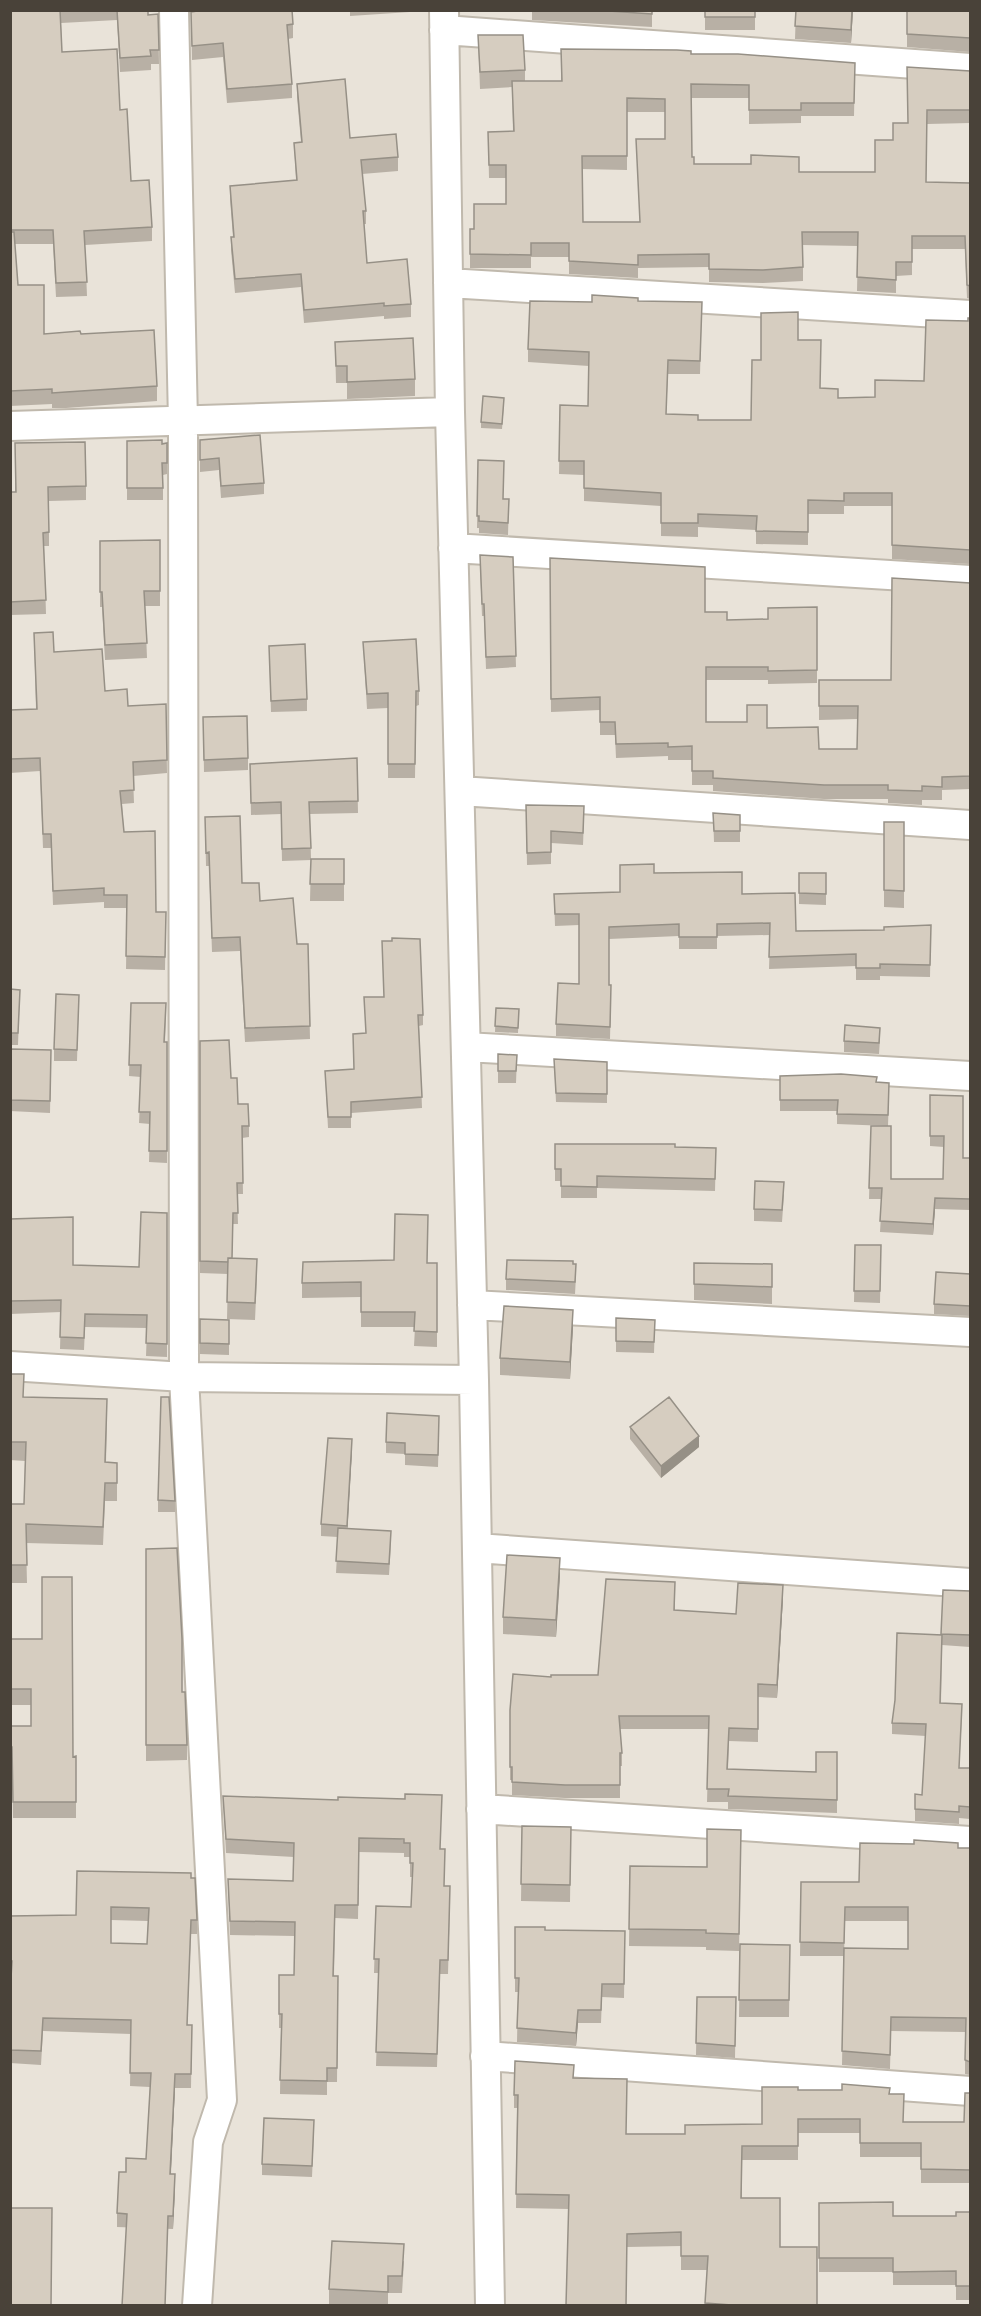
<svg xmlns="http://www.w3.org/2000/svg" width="981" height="2316" font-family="Commissioner,sans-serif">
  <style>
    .residential { fill: #e9e3d9 }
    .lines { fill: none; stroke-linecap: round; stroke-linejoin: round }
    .minor-casing { stroke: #c0b9ad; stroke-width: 32 }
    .minor { stroke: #fff; stroke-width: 28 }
    .wall { fill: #b8b0a5; fill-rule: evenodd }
    .shaded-wall { fill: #969086 }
    .building { fill: #d6cdc0; stroke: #969086; stroke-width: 1.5; fill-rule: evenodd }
  </style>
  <rect width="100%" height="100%" fill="#f5f2eb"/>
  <!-- residential -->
  <path class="residential" d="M11,11h959v2294h-959z"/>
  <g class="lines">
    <defs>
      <path id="minor" d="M174,10l9,411 1,956 38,723 -14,42 -11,164
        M444,10l6,402 24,968 16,926
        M444,30l526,38
        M448,283l522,32
        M10,426l440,-14
        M453,548l517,32
        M460,791l510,34
        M466,1047l504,29
        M472,1305l498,27
        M10,1366l174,11 290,3
        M477,1548l493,35
        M481,1809l489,32
        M485,2056l485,35"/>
    </defs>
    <!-- minor casing -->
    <use href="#minor" class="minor-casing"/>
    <!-- minor -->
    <use href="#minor" class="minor"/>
  </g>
  <!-- wall -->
  <path class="wall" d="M10,10h138v5l10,-1 1,50h-8v6l-31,2 -3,-52 -56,3 1,29 58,58 11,71 21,46v14l-67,4 2,51 -31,1 -3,-53h-38l3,41 26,49h37l76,52v15l-91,7h-14v-4l-42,2z
    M350,10h60v2l-60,4z
    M532,10h120v17l-120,-7z
    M705,10h50v20h-50z
    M796,10h57l-2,33 -56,-4z
    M907,10h63v42l-63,-5z
    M191,12l102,12v14l-5,1 4,45v14l-65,5 -4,-46 -31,3z
    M478,35l47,35v11h36v-32l130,5 164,9 -1,53h-53v7l-52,1v-26h-58l1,59 2,7 105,8h76l18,-32 15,-17 62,-52v52l-43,1 -1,58 44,1v116l-3,-1 -2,-49h-53v26l-16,1v17l-39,-2 1,-45 -55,-1v36l-40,2 -54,-1v-15l-71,1v10l-69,-4v-17h-38v11h-61v-39h4l32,-25v-26h-17l-1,-46 25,-1 -1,-44 -32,2zM627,112h38v27h-29l4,83h-57l-1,-53 45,1z
    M297,84l53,54 48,19v14l-36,3 4,37v13h-2l3,39 44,41v13l-27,2v-3l-80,7 -3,-36 -66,6 -4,-43v-13h2l-3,-38v-13l66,-6 -2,-37 7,-1 -4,-45z
    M638,301l64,1 -2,72h-32l-2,40 32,6h53l10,-60 37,-20 22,48 18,10 37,-1 49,-16 46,-63v246l-78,-5v-53h-48v8h-36v31l-52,-1v-14l-58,-3v10l-37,-1v-30l-77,-5v-26l-25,-1 1,-69 28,1 1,-40 -61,-4v-13l64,-47z
    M335,342l80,37v17l-68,3v-16h-11z
    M504,404l-2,25 -21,-1v-6z
    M200,440l64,43v11l-43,4 -2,-28 -19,2z
    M127,441l40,2v31l-4,1v25h-36z
    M15,443l71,43v14l-37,1v45h-5l2,68 -36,1v-123h5z
    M478,460l25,39h6l-1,36 -29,-2v-5h-2z
    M160,540v66h-15l2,52 -42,2 -3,-53h-2v-66z
    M513,557l3,110 -30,2 -2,-53h-2l-2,-50z
    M550,558l177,62 41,-1 49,-12v76l-49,1v-4h-62v42l61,6 52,21h38v-30l-38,1v-40h72l79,-97v206l-28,1v10h-20v5l-34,-2v-4h-64l-111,-8v-6h-21v-25h-24v-4l-52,2 -1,-23h-15v-25l-49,2z
    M34,633l20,19 51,39 23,15 38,-2 1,69 -34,3 1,27 -12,1 2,28 32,80h10l-1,58 -39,-1 1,-61h-23v-6l-51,3 -2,-57h-8l-3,-77 -30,2v-63l26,-1z
    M363,642l56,49v14l-3,1 -1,72h-27v-70l-21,1z
    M269,646l38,53v12l-36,1z
    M203,717l45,41v12l-44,2z
    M357,758l1,55 -48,1 1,45h33v42h-34l1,-41 -29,1 -1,-47 -30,1 -1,-51z
    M526,805l58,13 -1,27 -32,-2v21l-24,1z
    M713,813l27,2v27h-26z
    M205,817l37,66 18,18 37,43h11l2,95 -65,3 -5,-91 -28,1 -3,-86h-3z
    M884,822h20v86l-20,-1z
    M654,873l88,21 54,37 88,-1 47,-5 -1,52 -50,-1v4h-24v-14l-87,3 1,-34 -53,1v13h-38v-13l-70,3v46l2,12 -1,42 -54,-3v-12l23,-40v-59l-24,1 -1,-32 66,-2z
    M799,873h27v32l-27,-1z
    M382,941l41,74v10l-4,1 3,82 -71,5v15h-23l-3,-57 29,-2 -1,-35 13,-1 -2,-36h20z
    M10,989l10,1 -2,55h-8z
    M79,995l-2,66h-23v-12z
    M131,1003l35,12 -1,27h2v121l-18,-1 1,-38 -11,-1 2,-46 -12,-1z
    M496,1008l23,1 -1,24 -23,-1z
    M880,1039l-1,15 -35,-2v-11z
    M200,1041l31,37 7,26 11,22v11l-7,1 1,56h-6l1,30h-5l-1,34 25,18 -2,44 -28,-1 1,-45 -28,-1z
    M11,1049l40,12 -1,52 -40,-2z
    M498,1054l19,1 -1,28h-18z
    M554,1059l53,3v41l-51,-1z
    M780,1076l97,6 12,11 -1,33 -51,-2v-13h-57z
    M930,1095l33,63h7v52l-35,-1 -2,26 -53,-3 2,-33h-13l2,-73 20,53h52l1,-32 -14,-1z
    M555,1144l161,4 -1,43 -118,-3v10h-36v-17h-6z
    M784,1194l-2,28 -28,-1v-12z
    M167,1213v144l-21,-1 1,-28 -62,-1 -1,23 -24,-1 1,-37 -51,2v-95l63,46 66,2z
    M970,1242v74l-36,-2v-10l36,-30z
    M855,1245h26l-1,58 -26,-1z
    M428,1263h9v84l-23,-1 1,-19h-54v-30l-59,1v-15z
    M694,1263l78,1v40l-78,-4z
    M573,1264l3,12 -1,18 -69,-4v-11z
    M616,1318l39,2 -1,33 -38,-1z
    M200,1319l29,1v35l-29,-1z
    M573,1327l-3,52 -70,-4v-17z
    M10,1374l14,23 83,20 -1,45 11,19v20h-12l-2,44 -77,-2 1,40h-17v-79h14l1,-43 -15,-1z
    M439,1427l-1,40 -33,-2v-11l-19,-1v-11z
    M630,1427l69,20 -38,31 -31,-39z
    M352,1450l-5,79 44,14 -2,32 -53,-2 2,-36 -17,-1v-12z
    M158,1500l17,1v11h-17z
    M146,1549l36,143 5,53v15l-41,1z
    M560,1575l-4,62 -53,-3v-17z
    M943,1590l27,1v56l-28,-2 -1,58 21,13 -3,52h11v51l-11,-1v6l-44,-3v-27l7,1 4,-59 -34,-2v-11l49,-88z
    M675,1595v15l61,4 47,-16 -6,100 -19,-1v45l-29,-1 -1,28 88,3 21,-20v61l-109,-4v-7h-21l2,-73h-89l2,24v13h-2v32h-55l-53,-3v-15h-2v-70l41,-33 47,-2z
    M10,1639l63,118 3,-1v62h-63l-1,-55h-2v-37h21v-21h-21z
    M223,1796l218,53 3,37 6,14 -2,74h-8l-3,93 -61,-1 3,-93h-5l2,-67 35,1 1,-30h-2v-20h-6v-4l-45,-1 -1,67 -23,-1 -1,58h4l-1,106h-10v13l-47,-1 1,-66h-2v-53h15l1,-39 -65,-1 -2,-56 65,2 1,-24 -68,-4z
    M522,1826l49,1 -1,75 -49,-1z
    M741,1830l-2,121 -33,-1v-3l-77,-1 1,-80 77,1z
    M958,1848h12v227l-5,-1v-42l-74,-1 -1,38 -48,-4 2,-117 64,1v-28h-63l-1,35h-44l1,-74h58z
    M191,1878l6,42v14h-6l-4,91h5l-1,63h-16l-4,86 4,14 -2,41 -56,-2v-14l9,-41 20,-13 4,-72 -20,-1 1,-52 -88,-3 -2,34 -31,-2v-68l2,-21h-2v-58l66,-1zM111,1920l37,1 -1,23 -36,-1z
    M515,1927l30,3 80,1 -1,67 -22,-1 -1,26h-23l-2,23 -59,-4 1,-50h-3z
    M740,1944l50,1 -1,72h-50z
    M697,1997h39l-1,61 -39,-3z
    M574,2078l52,56h59l77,-10 36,-34 91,4 15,28h60l6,-29v90h-49v-26h-61v-24h-62v27h-56v38l38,49 37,59h-112l2,-36h-26v-24l-54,1 -58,-38 -53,-1 1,-100h-3v-13z
    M314,2131l-2,46 -50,-2v-11z
    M819,2203l74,13h63l14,-4v88h-14v-15h-63v-13h-74z
    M404,2261l-2,32h-14v13h-59v-17z"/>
  <!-- shaded-wall -->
  <path class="shaded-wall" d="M852,10h1l-2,33v-13z
    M935,1198v11l-2,26v-11z
    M573,1310v17l-3,52v-17z
    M699,1436v11l-38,31v-12z
    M352,1439v11l-5,87v-11z
    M560,1558v17l-4,62v-17z
    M783,1585v13l-6,100v-13z
    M578,2010v13l-2,23v-13z
    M175,2074v14l-5,100v-14z
    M175,2174v14l-2,41v-13z"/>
  <!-- building -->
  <path class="building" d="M10,10h50l2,42 55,-3 3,61 7,-1 4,72 18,-1 3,47 -68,4 3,51 -31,1 -3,-53h-43z
    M117,10h31v5l10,-1 1,36h-9l1,6 -31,2z
    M204,10h88l1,14 -6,1 5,59 -65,5 -4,-46 -31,3 -1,-34z
    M594,10h58v4z
    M705,10h50v7h-50z
    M796,10h56l-1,20 -56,-4z
    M907,10h63v28l-63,-4z
    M478,35h45l2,35 -45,2z
    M561,49l116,1 14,1v3h47l117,9 -1,40h-53v7h-52v-25l-58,-1 1,73h2v7h57v-9l48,2v15h76v-32h18v-17h15l-1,-56 63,4v39h-43l-1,72 44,1v103l-3,-1 -2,-49h-53v26h-16v18l-39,-3 1,-45h-56l1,35 -40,3 -54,-1v-15l-71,1v10l-69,-4v-18h-38v12l-61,-1v-25h4v-25h32v-39h-17l-1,-33 26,-1 -2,-50h50zM627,98l38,1v40h-29l4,83h-57l-1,-66h45z
    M345,79l5,59 46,-4 2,23 -37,3 5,51h-3l4,52 40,-4 4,45 -27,2v-3l-80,7 -3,-36 -66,5 -4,-42h3l-4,-51 67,-6 -3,-37 8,-1 -5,-58z
    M10,232h4l4,53h26v49l36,-3 1,3 73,-4 3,56 -91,6 -14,1v-4l-42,2z
    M592,295l46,3v3l64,1 -2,59 -32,-1 -2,54 32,1v5h53l1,-60h9v-47l37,-1v28h23l-1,48 18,1v9l37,-1v-17l49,1 2,-61 42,1v-3h2v232l-78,-5v-52h-48v8l-36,-1v32l-52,-1 1,-15 -59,-2v9h-37v-30l-77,-5v-27h-25l1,-56 28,1 1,-54 -61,-3 2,-48 62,1z
    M413,338l2,41 -68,3v-16h-11l-1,-24z
    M483,396l21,2 -2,26 -21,-2z
    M260,435l4,48 -43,3 -2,-28 -19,2v-20z
    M162,440v4l5,-1v20h-5l1,25h-36v-47z
    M85,442l1,44 -38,1 1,45 -6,1 3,67 -36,2v-110h6l-1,-49z
    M478,460l26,1 -1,38h6l-1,24 -29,-2v-5h-2z
    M160,540v51h-16l3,52 -42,2 -3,-53h-2v-51z
    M480,555l33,2 3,99 -30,1 -2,-53h-2z
    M550,558l155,9v45h22v8l41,-1v-11l49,-1v63l-49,1v-4h-62v55h41v-17h20v23l51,-1 1,22h38l1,-43h-39v-26h72l1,-102 78,5v193l-28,1v10l-20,-1v5l-34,-1v-5h-64l-111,-7v-7h-21v-25l-24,1v-4l-52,1 -1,-22h-15v-25l-49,2z
    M53,632l1,20 48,-3 3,42 22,-2 1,17 38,-2 1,56 -34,2 1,28 -14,1 4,41 31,-1 1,81h10l-1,45 -39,-1 1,-61h-23v-7l-51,3 -2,-57h-8l-3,-76 -30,1v-49l27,-1 -3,-76z
    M416,639l3,52h-3l-1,73h-27v-71l-21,1 -4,-52z
    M305,644l2,55 -36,2 -2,-55z
    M247,716l1,42 -44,2 -1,-43z
    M357,758l1,43 -49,1 2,46 -29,1 -1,-47 -30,1 -1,-39z
    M526,805l58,1 -1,27 -32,-2v21l-24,1z
    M713,813l27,2v16h-26z
    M240,816l2,67h17l1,18 33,-3 4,46h11l2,82 -65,2 -5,-91 -28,1 -3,-86 -3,1 -1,-36z
    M884,822h20v69l-20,-1z
    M311,859h33v25h-34z
    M654,864v9l88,-1v22l53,-1 1,38 88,-1v-3l47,-2 -1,40 -50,-1v4h-24v-14l-87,3 1,-34 -53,1v13h-38v-13l-70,3v58h2l-1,42 -54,-3 2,-41 21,1v-70h-24l-1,-20 66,-2v-27z
    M799,873h27v21l-27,-1z
    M392,938l28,1 3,76h-5l4,82 -71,5v15h-23l-3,-46 29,-2 -1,-35 13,-1 -2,-36h20l-2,-56h10z
    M10,989l10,1 -2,43h-8z
    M56,994l23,1 -2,55 -23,-1z
    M131,1003h35l-2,39h3v109h-18l1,-39h-11l2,-47h-12z
    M496,1008l23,1 -1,19 -23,-2z
    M845,1025l35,3 -1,15 -35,-2z
    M229,1040l2,38h6l1,26h10l1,22h-7l1,57h-6l1,30h-5l-1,45h-4v4l-28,-1v-220z
    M11,1049l40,1 -1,51 -40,-1z
    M498,1054l19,1 -1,16h-18z
    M554,1059l53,3v32l-51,-1z
    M841,1074l36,3 -1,5 13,1 -1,32 -51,-1 1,-14h-58v-24z
    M930,1095l33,1v62h7v41l-35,-1 -2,26 -53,-3 2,-33h-13l2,-62h20v53h52l1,-43h-14z
    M555,1144h120v3l41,1 -1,31 -118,-3v11l-36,-1v-17h-6z
    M755,1181l29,1 -2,28 -28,-1z
    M141,1212l26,1v131l-21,-1 1,-28 -62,-1 -1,24 -24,-1 1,-37 -51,1v-82l63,-2v48l66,2z
    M395,1214l33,1 -1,48h10v69l-23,-1 1,-19h-54v-30l-59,1 1,-21 91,-2z
    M855,1245h26l-1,46h-26z
    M228,1258l29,1 -2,44 -28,-1z
    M507,1260l66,1v3h3l-1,18 -69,-3z
    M694,1263l78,1v23l-78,-3z
    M936,1272l34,2v32l-36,-2z
    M504,1306l69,4 -3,52 -70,-4z
    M616,1318l39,2 -1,22 -38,-1z
    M200,1319l29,1v24l-29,-1z
    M10,1374h14l-1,23 84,2 -2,63 12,1v20h-12l-2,44 -77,-3 1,41h-17v-61h14l2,-62h-16z
    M161,1397h8l6,104 -17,-1z
    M669,1397l30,39 -38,30 -31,-39z
    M387,1413l52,3 -1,39 -33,-1v-11l-19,-1z
    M328,1438l24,1 -5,87 -26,-2z
    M338,1528l53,3 -2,33 -53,-3z
    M177,1548l5,91v53h3l2,53h-41v-196z
    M507,1555l53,3 -4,62 -53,-3z
    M42,1577h30l1,180 3,-1v46h-63l-1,-55h-2v-21h21v-37h-21v-50h32z
    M606,1579l69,3 -1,28 62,4 2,-31 45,2 -6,100 -19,-1v45l-29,-1 -2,41 89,3v-20h21v48l-109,-4 1,-7h-22l2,-73h-90l3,37h-2v32h-55l-53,-3v-15h-2v-57l3,-36 38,3v-2h47z
    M943,1590l27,1v44l-29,-1z
    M897,1633l45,2 -2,68 22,1 -3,64h11v39l-11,-1v6l-44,-3v-15l7,1 4,-71 -34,-1 3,-23z
    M405,1794l37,1 -2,54h5l-1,37h6l-2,74h-8l-3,94 -61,-2 3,-93h-5l2,-53 35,1 2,-44h-3v-20h-6v-4l-45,-1 -1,67h-23l-2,71h5l-1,92h-10v13l-47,-1 2,-66h-3v-39h15l1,-53 -65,-1 -2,-42 65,2 1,-38 -68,-4 -3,-43 115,4v-3l67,2z
    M522,1826l49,1 -1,58 -49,-1z
    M707,1829l34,1 -2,104 -33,-1v-3l-77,-1 1,-63 77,1z
    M914,1840l44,3v5h12v214l-5,-2 1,-42 -75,-1 -1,38 -48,-4 2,-103 64,1v-42h-63l-1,36 -44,-1 1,-60h58l1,-39 54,1z
    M77,1871l114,2v5h4l2,42h-6l-4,105h5l-1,49h-16l-5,100h5l-2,42h-5l-3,90h-43l5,-92 -10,-1 2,-41h7v-14l20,1 5,-86h-21l1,-53 -88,-2 -2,33 -31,-1v-55l2,-34h-2v-45l66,-1zM111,1907l38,1 -2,36 -36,-1z
    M515,1927h30v3l80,1 -1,53h-22l-1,26h-23l-2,23 -59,-5 2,-50h-4z
    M740,1944l50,1 -1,55h-50z
    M697,1997h39l-1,49 -39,-3z
    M515,2061l59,4 -1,13 54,1 -1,55h59v-9l77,-1v-37h36v3h44v-6l48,4 -1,6h15l-1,28h61l1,-29h5v77l-49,-1v-26h-61v-24h-62v27h-56l-1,52h39v49h37v59h-72l-40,-3 3,-47h-27v-24l-54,2 -1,72 -60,-1 3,-110 -53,-1 2,-99h-4z
    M264,2118l50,2 -2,46 -50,-2z
    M893,2202v14h63v-4h14v74h-14v-15l-63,1v-14h-74v-55z
    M10,2208h42l-1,98h-41z
    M332,2241l72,3 -2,32h-14v16l-59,-3z"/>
  <!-- border -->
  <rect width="981" height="2316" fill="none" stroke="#494239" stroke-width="24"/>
</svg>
